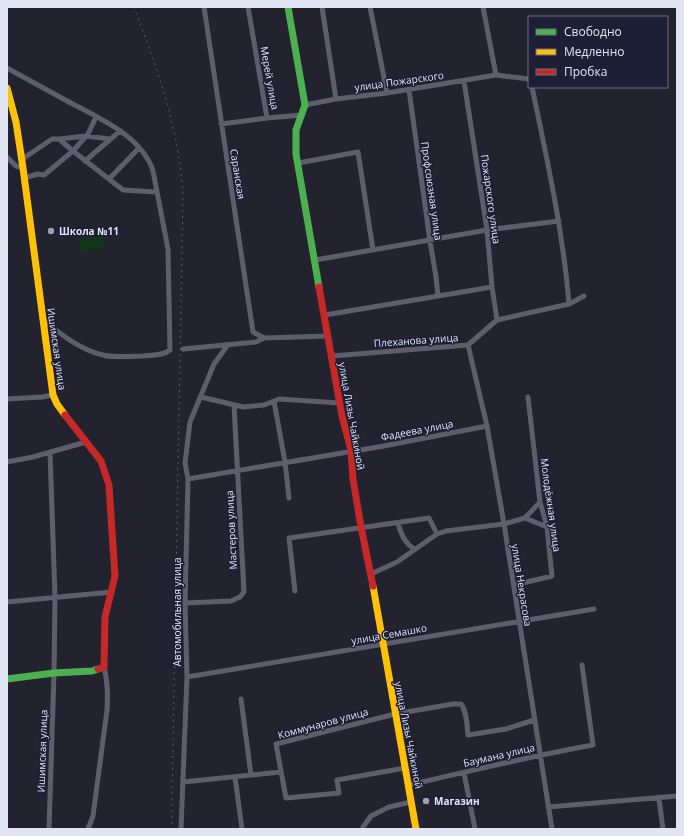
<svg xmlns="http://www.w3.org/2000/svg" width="684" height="836" font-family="'Open Sans',sans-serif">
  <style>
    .pitch { fill: #0e3619 }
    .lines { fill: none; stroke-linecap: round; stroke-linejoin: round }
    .street { stroke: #5e5d6c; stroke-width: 5 }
    .fast { stroke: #4caf50; stroke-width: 7 }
    .slow { stroke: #ffc107; stroke-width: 7 }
    .jam { stroke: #c62828; stroke-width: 7 }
    .rail { stroke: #595965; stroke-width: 1; stroke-dasharray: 2 4; stroke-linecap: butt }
    .poi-dot { fill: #9ea0ae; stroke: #1c1f35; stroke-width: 1.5 }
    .labels { text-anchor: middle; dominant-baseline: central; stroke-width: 3; stroke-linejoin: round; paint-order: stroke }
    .street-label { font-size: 10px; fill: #e1e4f3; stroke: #1c1f35 }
    .poi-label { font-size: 10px; font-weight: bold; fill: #e1e4f3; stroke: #1c1f35; text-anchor: start }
  </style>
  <rect width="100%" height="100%" fill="#22232f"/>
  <!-- pitch -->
  <path class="pitch" d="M104,236l1,12 -24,4 -2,-13z"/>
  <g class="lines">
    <!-- street -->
    <path class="street" d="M204,7l49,325 11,6
      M248,7l19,111 35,-3
      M322,7l14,92
      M370,7l17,86
      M483,7l13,68
      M7,68c20,11 40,22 60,33 30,16 75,35 86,70l15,78 2,101c-7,6 -18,5 -27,6 -9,0 -30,2 -40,-1 -23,-5 -42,-21 -60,-35
      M464,81l23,149 5,57 5,33
      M532,87c15,72 31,144 37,217
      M409,90l21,151 6,36 2,19
      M305,105l31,-6 51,-6 109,-18 33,4
      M221,124l46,-6
      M59,139l27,-3 24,3
      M7,157l9,9 7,2
      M21,160l31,-21h7l14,12 15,-17 8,-17
      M85,161l35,-30
      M298,163l60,-11 15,98
      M24,178l14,-4 6,1 29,-24 50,39 33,2
      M109,179l30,-31
      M315,260l172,-30 72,-9
      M325,315l167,-28
      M468,345l19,81 17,98 48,305
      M183,349l73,-7 8,-4 64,-2
      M332,356l136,-11 29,-25 72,-16 15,-8
      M201,397l42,10 21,-2 15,-6 61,4
      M7,399l35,-2 11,-2
      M274,401l11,61 4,36
      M7,462l26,-5 53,-15
      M188,479l196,-33 103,-20
      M525,518l22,9
      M398,523c3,11 6,19 16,26
      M371,574l26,-12 40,-28 9,-3 58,-7 21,-6 15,-16
      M514,585l38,-9 -5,-49 -7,-25 -12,-105
      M295,591l-6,-53 140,-20 8,16
      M7,602l105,-10
      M185,603l46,-2 9,-4 4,-5 -10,-187
      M187,677l407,-68
      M241,699l10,76
      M405,768l-68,12 2,13 -53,5 -10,-54 119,-30 58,-10h8c6,8 6,21 7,31l38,-6 28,-9
      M464,773l11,56
      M235,777l7,52
      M183,782l98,-10
      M409,785c61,-14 122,-29 184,-40l-11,-80
      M659,799l4,30
      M548,807l129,-11
      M363,827l8,-11 18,-9 22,-5
      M49,829l5,-156 1,-76 -5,-145
      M88,829l5,-13 14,-106c1,-15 1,-28 -3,-43
      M181,829l6,-152 -2,-74 3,-124 -3,-16 5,-41 24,-58 13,-18"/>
    <!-- fast -->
    <path class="fast" d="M288,7l17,98 -9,25v24l23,133
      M7,679l47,-6 38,-2 6,-2"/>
    <!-- slow -->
    <path class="slow" d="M7,88l9,34 7,46 30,227 4,9 8,11
      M373,586l43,243"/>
    <!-- jam -->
    <path class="jam" d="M319,287l23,129 9,34 2,29 8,48 12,59
      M65,415l36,46 8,24 6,91 -10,41 -1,50 -6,2"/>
    <!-- rail -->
    <path class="rail" d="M134,7c14,38 29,77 38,116 6,24 9,48 11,73l-11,601v32"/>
  </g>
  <!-- markers -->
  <g class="poi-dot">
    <circle cx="51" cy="231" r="4"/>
    <circle cx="426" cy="801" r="4"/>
  </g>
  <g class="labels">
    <!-- street labels -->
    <g class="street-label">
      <text transform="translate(270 78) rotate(80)">Мерей улица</text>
      <text transform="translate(399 81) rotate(-8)">улица Пожарского</text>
      <text transform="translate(238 174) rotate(81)">Саранская</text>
      <text transform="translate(432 191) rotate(82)">Профсоюзная улица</text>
      <text transform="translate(491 199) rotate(82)">Пожарского улица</text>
      <text transform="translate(416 340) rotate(-4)">Плеханова улица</text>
      <text transform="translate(57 349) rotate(82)">Ишимская улица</text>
      <text transform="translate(352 416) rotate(80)">улица Лизы Чайкиной</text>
      <text transform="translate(417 430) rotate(-11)">Фадеева улица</text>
      <text transform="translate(551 505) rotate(82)">Молодёжная улица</text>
      <text transform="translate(231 530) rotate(-93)">Мастеров улица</text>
      <text transform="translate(522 585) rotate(81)">улица Некрасова</text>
      <text transform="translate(177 612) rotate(-90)">Автомобильная улица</text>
      <text transform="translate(389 634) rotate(-10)">улица Семашко</text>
      <text transform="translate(323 723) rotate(-15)">Коммунаров улица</text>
      <text transform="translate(409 735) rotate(79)">улица Лизы Чайкиной</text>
      <text transform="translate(42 751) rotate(-88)">Ишимская улица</text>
      <text transform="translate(499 755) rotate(-13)">Баумана улица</text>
    </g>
    <!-- poi labels -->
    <g class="poi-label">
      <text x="59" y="231">Школа №11</text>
      <text x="434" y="801">Магазин</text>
    </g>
  </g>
  <!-- border -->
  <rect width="684" height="836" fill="none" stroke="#e1e4f3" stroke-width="16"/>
  <!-- legend -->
  <rect x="528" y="16" width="140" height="72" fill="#1c1f35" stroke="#6b6e81"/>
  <rect x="536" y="29" width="20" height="6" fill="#4caf50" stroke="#6b6e81"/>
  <text x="564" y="36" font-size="12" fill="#e1e4f3">Свободно</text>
  <rect x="536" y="49" width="20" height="6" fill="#ffc107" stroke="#6b6e81"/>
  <text x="564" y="56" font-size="12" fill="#e1e4f3">Медленно</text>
  <rect x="536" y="69" width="20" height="6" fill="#c62828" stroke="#6b6e81"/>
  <text x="564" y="76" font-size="12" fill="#e1e4f3">Пробка</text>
</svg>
